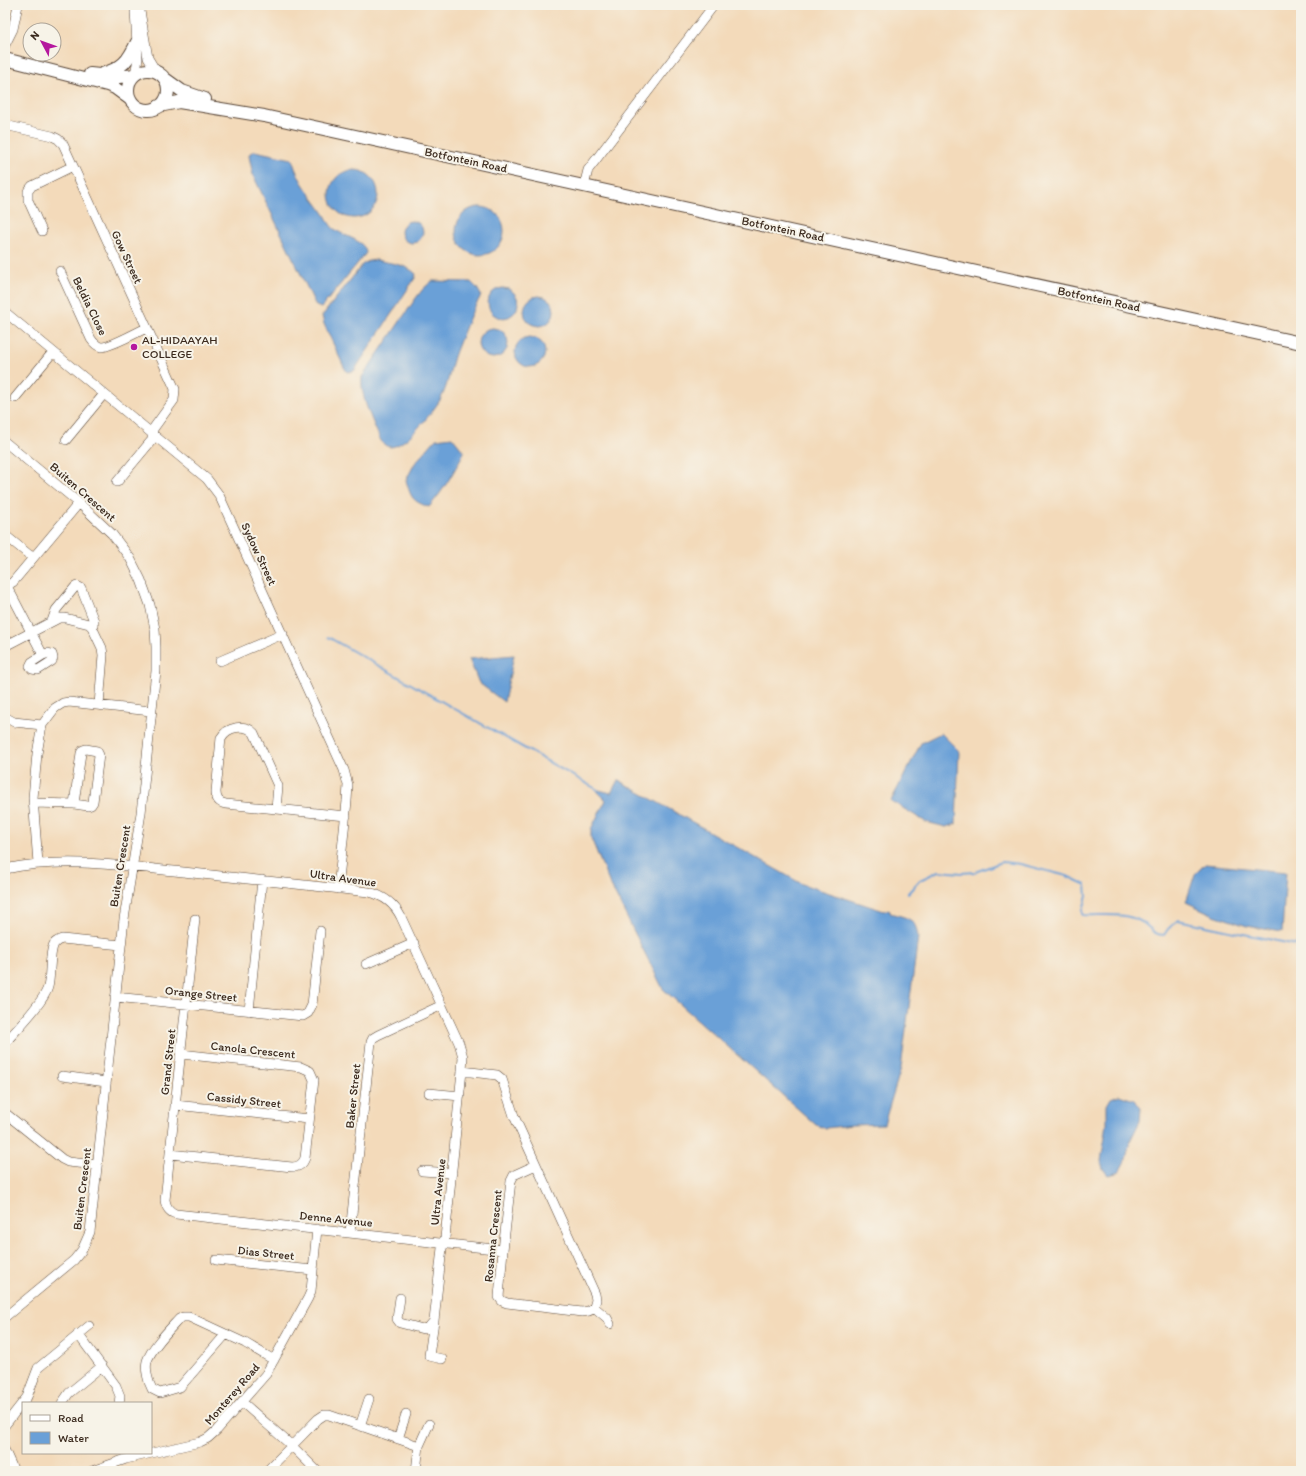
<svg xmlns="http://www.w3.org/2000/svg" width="1306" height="1476" font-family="Itim,sans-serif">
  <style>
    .water { fill: #6aa0d7; stroke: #52657a }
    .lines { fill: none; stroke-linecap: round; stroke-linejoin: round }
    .stream { stroke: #6aa0d7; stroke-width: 2 }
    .minor-casing { stroke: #574435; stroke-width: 10 }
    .major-casing { stroke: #574435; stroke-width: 14 }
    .minor { stroke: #fff; stroke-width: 9 }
    .major { stroke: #fff; stroke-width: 12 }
    .poi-dot { fill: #b5179e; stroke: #f7f3e8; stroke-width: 1.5 }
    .labels { text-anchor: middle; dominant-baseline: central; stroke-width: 4; stroke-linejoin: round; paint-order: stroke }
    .street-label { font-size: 12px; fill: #3b2a1e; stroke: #f7f3e8 }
    .poi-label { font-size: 12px; fill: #3b2a1e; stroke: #f7f3e8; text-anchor: start }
  </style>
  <rect width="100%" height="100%" fill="#f7f3e8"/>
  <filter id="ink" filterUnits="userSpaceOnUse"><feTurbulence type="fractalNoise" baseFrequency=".025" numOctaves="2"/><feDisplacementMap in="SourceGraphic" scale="8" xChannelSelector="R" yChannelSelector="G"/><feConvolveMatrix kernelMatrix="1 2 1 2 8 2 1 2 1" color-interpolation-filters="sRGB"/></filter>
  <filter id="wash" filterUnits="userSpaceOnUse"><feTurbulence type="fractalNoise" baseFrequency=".012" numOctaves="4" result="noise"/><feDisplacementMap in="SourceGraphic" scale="16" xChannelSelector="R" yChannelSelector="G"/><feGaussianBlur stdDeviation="0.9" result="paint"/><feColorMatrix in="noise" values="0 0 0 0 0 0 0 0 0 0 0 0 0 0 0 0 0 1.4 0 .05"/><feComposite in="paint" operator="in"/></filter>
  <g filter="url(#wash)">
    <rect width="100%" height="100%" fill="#f3daba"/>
    <!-- water -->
    <path class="water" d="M255,151l37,8c7,25 20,36 33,56 3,5 5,12 11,15 9,7 29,10 30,23l-45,55 -5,-2 -63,-131 -4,-19 1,-3z
      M330 194a24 24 0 1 1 48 0a24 24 0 1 1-48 0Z
      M456 231a24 24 0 1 1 48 0a24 24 0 1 1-48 0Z
      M401 232a11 11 0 1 1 22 0a11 11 0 1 1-22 0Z
      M376,260c13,3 30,4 40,14l-1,4 -61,93 -7,1 -3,-5 -20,-43 -2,-8 41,-52 6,-3z
      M432,281l39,1 6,6 4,7c-3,7 -7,12 -10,19 -5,12 -10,24 -15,37 -6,15 -7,34 -16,49 -6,10 -41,57 -55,45 -4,-2 -6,-9 -8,-13 -7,-17 -17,-37 -15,-55l54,-79 7,-9z
      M488 303a15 15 0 1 1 30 0a15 15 0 1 1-30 0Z
      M524 311a15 15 0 1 1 30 0a15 15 0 1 1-30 0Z
      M478 343a15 15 0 1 1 30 0a15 15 0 1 1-30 0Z
      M515 352a15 15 0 1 1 30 0a15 15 0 1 1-30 0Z
      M452,437l12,15c-10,20 -20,38 -35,55 -17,-6 -18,-9 -23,-27l9,-17 21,-24z
      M514,655l-10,47 -25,-19 -10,-24z
      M941,733l18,18 -3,73 -10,3 -20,-5 -35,-21 30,-58z
      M618,780l184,104 82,27 5,-2 1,1v3c16,5 26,4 28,24l-17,131 -17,56 -32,1 -26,3 -10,-3 -153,-136 -54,-107 -18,-44v-9l15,-29 -9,-9 2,-1 12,3z
      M1205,864l81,8 -4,60 -35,-6 -33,-11 -28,-13 9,-28z
      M1119,1095l15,5 7,7 -1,14 -10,20 -4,18 -7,13 -6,2 -5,1 -5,-6 -2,-8 6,-37v-19l4,-7z"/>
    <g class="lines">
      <!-- stream -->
      <path class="stream" d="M328,637l270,153
        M908,893l12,-13 19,-9 23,2 13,-1 27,-10 18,2 47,12 19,9 1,11 -4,14v5c19,1 40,-3 57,6 11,5 11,14 24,14l4,-6 10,-9 123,26"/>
    </g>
  </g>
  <g filter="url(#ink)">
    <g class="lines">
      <defs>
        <path id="minor" d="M139,5l9,53 6,10 5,5
          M135,12l3,47 -3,15
          M5,45l8,-16 5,-24
          M5,125l47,11 6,3 5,5 112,245 -1,11 -21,29 -1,11 -35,42
          M584,186l4,-16 126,-165
          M42,231l-14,-31v-9l4,-5 41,-20
          M60,271l31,68c2,3 6,7 10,8 7,1 37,-15 45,-19
          M5,312l202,167 12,16 125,275 4,15 -1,16 -9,88
          M15,398l38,-46
          M66,440l38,-46
          M5,442l74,61 33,31 18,24 11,22 9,25 5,24 1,18v24l-15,142 -17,106 -34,313 -8,18 -8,10 -69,57
          M5,535l28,23
          M7,586l36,69 -11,7 -2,4 2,3 6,1 14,-9 1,-3 -1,-4 -4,-1 -5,2
          M5,587l8,-5 66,-79
          M52,621l4,-11 19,-23 2,-1 4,2 13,33 -2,6
          M5,646l54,-28h6l24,6 3,3 10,21 1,7 -4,50
          M220,661l63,-27
          M5,717l9,5 28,3
          M86,749l11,2 2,4 -6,47 -2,3 -3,1 -14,-2 7,-51 2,-3z
          M33,803l41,1
          M276,809l2,-23 -24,-53c-9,-10 -27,-6 -33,5l-5,54c0,7 3,11 10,12l120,12
          M38,863l-5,-65 4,-44 5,-29 13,-17 8,-5 6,-1 82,9
          M5,869c56,-12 113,-4 169,2 65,7 130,14 195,21 15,4 25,11 32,25l58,126 4,14 -1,14 -17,167 -3,10 -8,73 -5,6 -6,2 -23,-6 -3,-4 3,-21
          M195,919l-30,281c1,7 4,12 11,14l327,36
          M366,964l48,-21
          M115,997l188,19 5,-3 4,-8 8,-74
          M249,1011l13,-131
          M5,1043c11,-13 39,-41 43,-56 3,-11 1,-35 6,-43 2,-3 5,-4 8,-5l59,6
          M462,1071l35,4 5,4 12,37 81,178 1,6 -2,7 -5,4 -7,1 -75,-9 -5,-2 -3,-4 4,-47 8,-69 3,-6 22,-10
          M62,1076l44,6
          M429,1093l31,3
          M175,1105l134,14
          M5,1113l57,46 6,3 29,3
          M170,1154l122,13c7,0 11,-3 13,-9l9,-78 -4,-9 -9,-4 -120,-13
          M422,1171l30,2
          M350,1232l21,-190 2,-4 5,-3 64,-30
          M216,1260l97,10
          M594,1307l13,11 3,6
          M434,1321l-5,35 13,3
          M78,1334l38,52 4,10 -1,7
          M226,1334l-46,53 -20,6 -8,-4c-4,-7 -7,-20 -5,-28 5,-14 22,-31 32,-42l4,-2h6l56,26 29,17
          M242,1402l50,44 25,25
          M62,1403l7,-10 33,-27
          M5,1425l22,-28 11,-29 51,-42
          M360,1426l9,-27
          M398,1439l8,-25
          M5,1451l9,20
          M92,1471l34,-12 74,-17 8,-4 9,-8 49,-56 42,-76 3,-7 6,-62
          M267,1471l51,-52 6,-4h5l90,31
          M416,1471l3,-25 10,-22"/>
        <path id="major" d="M5,59l102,26 8,3 15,11
          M128 90a20 20 0 1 1 40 0a20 20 0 1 1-40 0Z
          M90,74l29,3 15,-2
          M102,74c21,-6 26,-13 35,-32
          M164,78l18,13 23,8
          M159,106l20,-4 85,14 1037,227"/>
      </defs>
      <!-- minor casing -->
      <use href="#minor" class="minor-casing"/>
      <!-- major casing -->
      <use href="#major" class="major-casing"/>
      <!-- minor -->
      <use href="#minor" class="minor"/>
      <!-- major -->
      <use href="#major" class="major"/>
    </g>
  </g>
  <!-- markers -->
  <circle class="poi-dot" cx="134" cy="347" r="4"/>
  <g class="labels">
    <!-- street labels -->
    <g class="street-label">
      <text transform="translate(466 160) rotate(12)">Botfontein Road</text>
      <text transform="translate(783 229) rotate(12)">Botfontein Road</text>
      <text transform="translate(127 257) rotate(65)">Gow Street</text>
      <text transform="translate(1099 299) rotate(12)">Botfontein Road</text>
      <text transform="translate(90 306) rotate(64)">Beldia Close</text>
      <text transform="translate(83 492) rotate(41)">Buiten Crescent</text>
      <text transform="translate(259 554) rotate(65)">Sydow Street</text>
      <text transform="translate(120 866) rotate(-81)">Buiten Crescent</text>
      <text transform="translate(343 878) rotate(8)">Ultra Avenue</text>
      <text transform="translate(201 994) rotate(6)">Orange Street</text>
      <text transform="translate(253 1050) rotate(6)">Canola Crescent</text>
      <text transform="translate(168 1062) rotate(-84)">Grand Street</text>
      <text transform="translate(353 1096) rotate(-84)">Baker Street</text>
      <text transform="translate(244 1100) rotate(6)">Cassidy Street</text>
      <text transform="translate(82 1189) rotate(-83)">Buiten Crescent</text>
      <text transform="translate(438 1192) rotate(-84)">Ultra Avenue</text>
      <text transform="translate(336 1219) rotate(6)">Denne Avenue</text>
      <text transform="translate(493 1236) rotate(-84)">Rosanna Crescent</text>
      <text transform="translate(266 1253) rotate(6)">Dias Street</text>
      <text transform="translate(232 1394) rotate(-49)">Monterey Road</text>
    </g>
    <!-- poi labels -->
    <g class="poi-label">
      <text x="142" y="340">AL-HIDAAYAH<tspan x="142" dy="14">COLLEGE</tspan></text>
    </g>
  </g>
  <!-- margin -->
  <rect width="1306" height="1476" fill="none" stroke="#f7f3e8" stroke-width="20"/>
  <!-- legend -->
  <rect x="22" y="1402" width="130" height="52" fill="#f7f3e8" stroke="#aca397"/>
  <rect x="30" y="1415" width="20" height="6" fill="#ffffff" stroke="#aca397"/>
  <text x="58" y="1422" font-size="12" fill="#3b2a1e">Road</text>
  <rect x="30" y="1432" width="20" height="12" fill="#6aa0d7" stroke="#aca397"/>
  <text x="58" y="1442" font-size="12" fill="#3b2a1e">Water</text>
  <!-- north arrow -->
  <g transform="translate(42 42) rotate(311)"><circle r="19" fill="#f7f3e8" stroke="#aca397"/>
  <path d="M0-3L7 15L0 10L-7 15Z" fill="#b5179e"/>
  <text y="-6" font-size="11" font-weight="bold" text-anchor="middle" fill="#3b2a1e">N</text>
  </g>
</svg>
